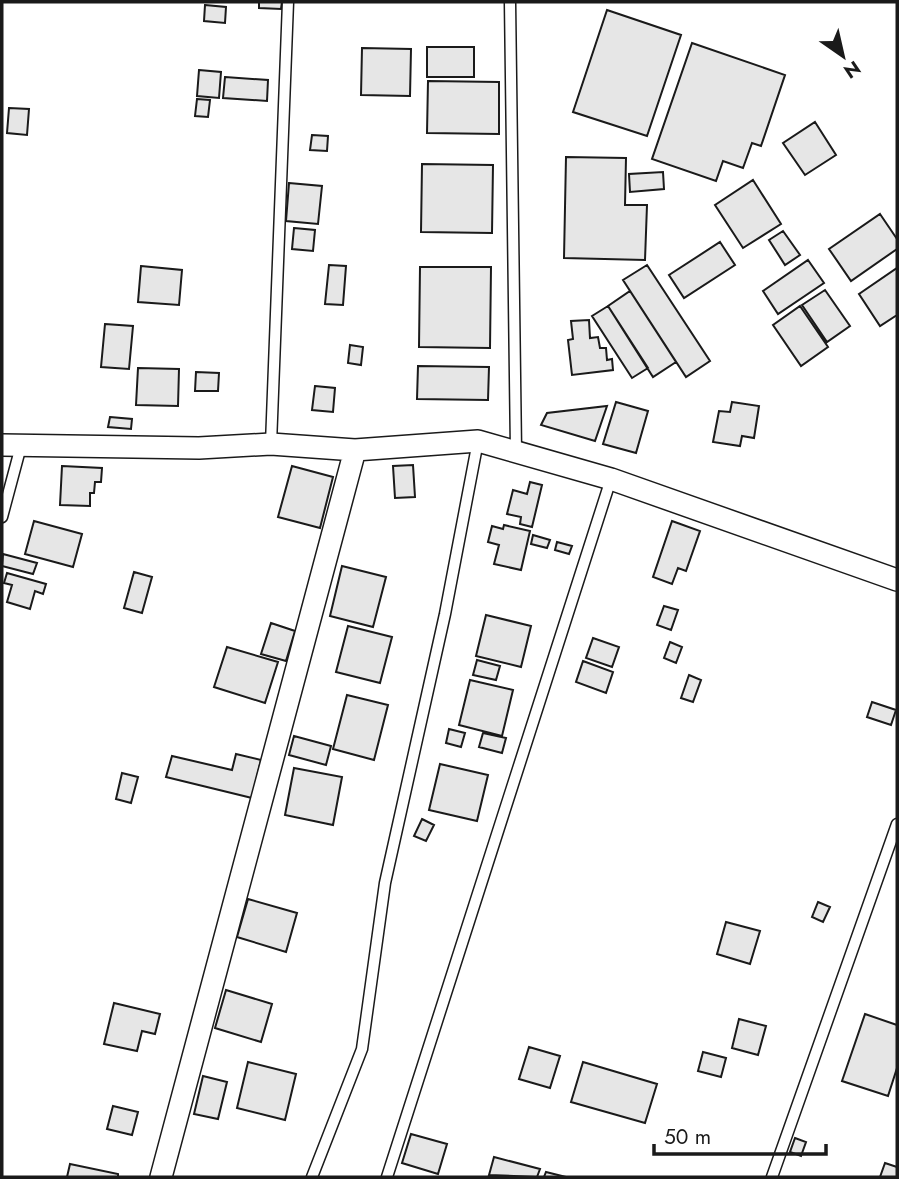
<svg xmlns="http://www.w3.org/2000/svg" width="899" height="1179" font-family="Jost,sans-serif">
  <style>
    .building { fill: #e6e6e6; stroke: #1a1a1a; stroke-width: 2 }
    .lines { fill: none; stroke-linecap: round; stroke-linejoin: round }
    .lane-casing { stroke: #1a1a1a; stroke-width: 13 }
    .street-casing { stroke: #1a1a1a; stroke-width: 24 }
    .lane { stroke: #fff; stroke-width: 10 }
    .street { stroke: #fff; stroke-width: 21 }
  </style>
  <rect width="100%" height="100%" fill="#fff"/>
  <!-- building -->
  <path class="building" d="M259,2h23l-1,7 -22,-1z
    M205,5l21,2 -1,16 -21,-2z
    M607,10l74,25 -34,101 -74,-24z
    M692,43l93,32 -24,71 -9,-3 -9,25 -20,-7 -7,20 -64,-22z
    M427,47h47v30h-47z
    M362,48l49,1 -1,47 -49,-1z
    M199,70l22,2 -2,26 -22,-2z
    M225,77l43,3 -1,21 -44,-3z
    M428,81l71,1v52l-72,-1z
    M197,99l13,1 -2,17 -13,-1z
    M9,108l20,1 -2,26 -20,-2z
    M815,122l21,33 -31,20 -22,-32z
    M312,135l16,1 -1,15 -17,-1z
    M566,157l60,1 -1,47h22l-2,55 -81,-2z
    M422,164l71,1 -1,68 -71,-1z
    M663,172l1,17 -34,3 -1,-18z
    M753,180l28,44 -38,24 -28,-43z
    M289,183l33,3 -4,38 -32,-3z
    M880,214l17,25v10l-46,32 -22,-32z
    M294,228l21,2 -2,21 -21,-2z
    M783,231l17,24 -15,10 -16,-25z
    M720,242l15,23 -51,33 -15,-23z
    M808,260l16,23 -46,31 -15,-23z
    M329,265l17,1 -3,39 -18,-1z
    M647,265l63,96 -24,16 -63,-97z
    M141,266l41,4 -3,35 -41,-3z
    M420,267h71l-1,81 -71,-1z
    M897,268v47l-17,11 -21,-32z
    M825,290l25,36 -23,16 -25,-37z
    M630,291l46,71 -23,15 -45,-71z
    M608,306l40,62 -16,10 -40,-62z
    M800,306l28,41 -27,19 -28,-41z
    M589,320l1,18 8,-1 2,11h6l1,12 5,-1 1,11 -41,5 -4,-35 5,-1 -2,-18z
    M105,324l28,2 -4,43 -28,-2z
    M350,345l13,2 -2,18 -13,-2z
    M418,366l71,1 -1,33 -71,-1z
    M138,368l41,1 -1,37 -42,-1z
    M196,372l23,1 -1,18h-23z
    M315,386l20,2 -2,24 -21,-2z
    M616,402l32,9 -12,42 -33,-9z
    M732,402l27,4 -5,32 -12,-2 -2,10 -27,-4 6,-31 11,1z
    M607,406l-12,35 -54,-16 6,-12z
    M110,417l22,2 -1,10 -23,-2z
    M413,465l2,32 -20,1 -2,-32z
    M62,466l40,2 -1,14h-6l-1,11h-4v13l-30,-1z
    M292,466l41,11 -13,51 -42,-11z
    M530,482l12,3 -10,42 -12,-3 1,-7 -14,-3 6,-24 14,4z
    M34,521l48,13 -9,33 -48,-13z
    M672,521l28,10 -14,40 -8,-3 -6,16 -19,-7z
    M504,525l26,6 -9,39 -27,-6 5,-19 -11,-3 4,-16 11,3z
    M533,535l17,5 -3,8 -16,-4z
    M557,542l15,4 -3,8 -14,-4z
    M3,554l34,9 -4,11 -31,-8z
    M342,566l44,11 -13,50 -43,-11z
    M134,572l18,5 -10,36 -18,-5z
    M7,573l39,11 -3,10 -8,-3 -5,18 -23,-7 5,-17 -8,-2z
    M664,606l14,4 -7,20 -14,-5z
    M486,615l45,11 -10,41 -45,-11z
    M271,623l24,8 -9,30 -25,-7z
    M348,626l44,11 -12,46 -44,-11z
    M593,638l26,9 -7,20 -26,-9z
    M670,642l12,5 -6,16 -12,-5z
    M227,647l51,15 -13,41 -51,-16z
    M477,660l23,6 -4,14 -23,-5z
    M583,661l30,11 -7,21 -30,-11z
    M689,675l12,5 -8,22 -12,-4z
    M470,680l43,10 -11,46 -43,-11z
    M347,695l41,10 -14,55 -41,-11z
    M872,702l24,8 -5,15 -24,-8z
    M449,729l16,4 -4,14 -15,-4z
    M483,733l23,5 -4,15 -23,-6z
    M294,736l37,10 -5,19 -37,-10z
    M236,754l25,6 -9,38 -86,-21 6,-21 60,14z
    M440,764l48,11 -11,46 -48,-11z
    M294,768l48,9 -9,48 -48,-10z
    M122,773l16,4 -7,26 -15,-4z
    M422,819l12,6 -8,16 -12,-5z
    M248,899l49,14 -11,39 -49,-15z
    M818,902l12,5 -7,15 -11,-5z
    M726,922l34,9 -10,33 -33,-10z
    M226,990l46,14 -11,38 -46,-14z
    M114,1003l46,11 -5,20 -13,-3 -5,20 -33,-7z
    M865,1014l32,11v43l-9,28 -46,-15z
    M739,1019l27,7 -8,29 -26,-7z
    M529,1047l31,9 -10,32 -31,-9z
    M703,1052l23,6 -5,19 -23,-6z
    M248,1062l48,12 -11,46 -48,-12z
    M583,1062l74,22 -12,39 -74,-21z
    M203,1076l24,6 -9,37 -24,-5z
    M113,1106l25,6 -6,23 -25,-6z
    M411,1134l36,10 -9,30 -36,-11z
    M795,1138l11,4 -5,14 -11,-4z
    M494,1157l46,12 -3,8 -48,-2z
    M885,1163l12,4v10h-17z
    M70,1164l48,10v3h-51z
    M546,1172l20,5h-22z"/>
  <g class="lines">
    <defs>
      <path id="lane" d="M510,2l6,449
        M271,444l17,-442
        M2,517l19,-71
        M312,1177l50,-128 23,-166 60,-269 33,-173
        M387,1177l224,-698
        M772,1177l125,-353"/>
      <path id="street" d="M2,445l197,3 72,-4 84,6 123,-9 133,38 286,101
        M161,1177l194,-727"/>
    </defs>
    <!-- lane casing -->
    <use href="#lane" class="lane-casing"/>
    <!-- street casing -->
    <use href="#street" class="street-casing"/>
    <!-- lane -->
    <use href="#lane" class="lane"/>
    <!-- street -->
    <use href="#street" class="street"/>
  </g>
  <!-- border -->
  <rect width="899" height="1179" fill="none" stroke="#1a1a1a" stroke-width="7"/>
  <!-- north arrow -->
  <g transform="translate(843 56) rotate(146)" stroke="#ffffff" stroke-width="5" paint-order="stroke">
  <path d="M0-5L12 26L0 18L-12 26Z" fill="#1a1a1a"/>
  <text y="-10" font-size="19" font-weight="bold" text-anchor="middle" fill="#1a1a1a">N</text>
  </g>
  <!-- scale -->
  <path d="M654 1144v10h172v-10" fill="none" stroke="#1a1a1a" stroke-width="3.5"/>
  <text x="664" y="1144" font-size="21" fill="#1a1a1a" stroke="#ffffff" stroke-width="5" paint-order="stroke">50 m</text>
</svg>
